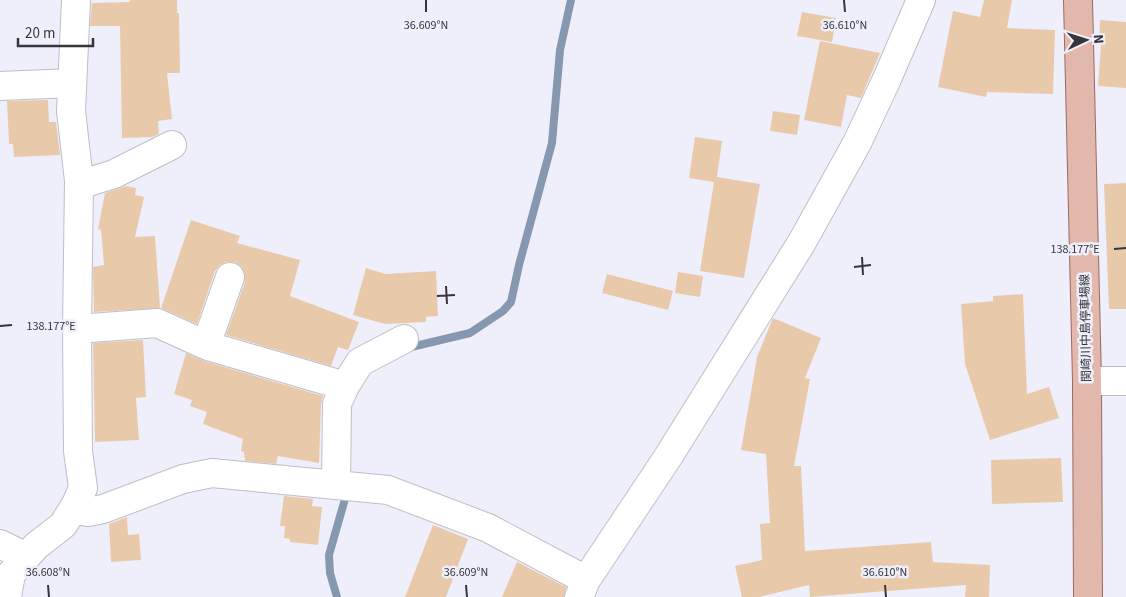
<svg xmlns="http://www.w3.org/2000/svg" width="1126" height="597" font-family="'Source Sans 3','Noto Sans JP',sans-serif">
  <style>
    .lines { fill: none; stroke-linecap: round; stroke-linejoin: round }
    .stream { stroke: #8598b0; stroke-width: 8 }
    .building { fill: #e8caaa }
    .minor-casing { stroke: #bebec9; stroke-width: 30 }
    .major-casing { stroke: #996b60; stroke-width: 30 }
    .minor { stroke: #fff; stroke-width: 28 }
    .major { stroke: #e2b8ac; stroke-width: 28 }
    .ticks { fill: none; stroke: #36353a; stroke-width: 2 }
    .labels { text-anchor: middle; dominant-baseline: central; stroke-width: 5; stroke-linejoin: round; paint-order: stroke }
    .street-label { font-size: 12px; fill: #36353a; stroke: #efeffb }
    .ticks-label { font-size: 12px; text-anchor: middle; fill: #36353a; stroke: #efeffb; stroke-width: 5; stroke-linejoin: round; paint-order: stroke }
  </style>
  <rect width="100%" height="100%" fill="#efeffb"/>
  <g class="lines">
    <!-- stream -->
    <path class="stream" d="M407,348l63,-15 33,-22 8,-9 8,-37 33,-122 8,-93 11,-50
      M337,597l-7,-24 -1,-18 16,-56"/>
  </g>
  <!-- building -->
  <path class="building" d="M130,0h47v13h2l1,60h-13l5,46 -14,2 1,13 -7,3 -30,1 -2,-112h-30l2,-23 38,-1z
    M984,0h28l-5,28 48,2 -2,64 -66,-2 -1,5 -48,-10 15,-76 27,6z
    M802,12l34,6 -4,24 -35,-6z
    M1100,20l26,2v66l-28,-2 3,-42h-2z
    M820,41l60,12 -19,45 -14,-3 -6,32 -37,-7z
    M48,100l1,22h7l4,33 -46,2 -1,-13h-4l-2,-43z
    M773,111l27,4 -3,20 -27,-4z
    M695,137l27,4 -5,36 43,7 -16,94 -44,-7 14,-89 -25,-4z
    M1126,183v126h-17l-5,-125z
    M126,186l10,2 -1,7 9,2 -9,40 20,-1 5,72 -66,4 -1,-45 11,-2 -3,-35 -3,-1 7,-36z
    M191,220l49,16 -3,7 63,17 -10,36 69,26 -11,28 -10,-3 -7,19 -105,-31 19,-53v-8l-3,-7 -7,-5h-8l-7,3 -5,6 -18,53 -36,-16z
    M366,268l19,6 51,-3 2,45 -12,1v5l-41,2 -32,-9z
    M678,272l25,4 -3,21 -25,-4z
    M607,274l66,17 -5,19 -66,-17z
    M1023,294l4,100 22,-7 10,31 -69,22 -25,-76 -4,-60 32,-3v-5z
    M773,318l48,20 -16,40 5,1 -16,87h7l4,85 126,-9 2,20 57,3 -1,32h-24l1,-12 -156,12 -1,-12 -50,12h-17l-7,-31 27,-6 -2,-36 10,-1 -4,-69 -25,-4 16,-93z
    M143,340l3,57 -10,1 3,42 -44,2 -2,-99z
    M186,353l18,8 119,35 -2,8 -2,59 -41,-7 -2,8 -31,-3 -1,-9 -3,-1 2,-12 -40,-15 4,-12 -17,-6 2,-6 -18,-6z
    M1061,458l2,44 -71,2 -1,-44z
    M284,496l29,3 -1,7 10,1 -4,38 -28,-3v-3l-6,-1 1,-12h-5z
    M127,517l1,18 11,-1 2,26 -30,2 -2,-38z
    M433,525l35,14 -22,58h-41z
    M517,562l49,25 -2,10h-62z"/>
  <g class="lines">
    <defs>
      <path id="minor" d="M0,86l72,-3
        M79,185l35,-11 58,-29
        M77,329l80,-6 51,23 137,40
        M404,339l-44,23 -15,24 -8,18 -1,81 52,5 100,38 98,52
        M206,345l24,-68
        M1087,381h39
        M74,508l14,4 15,-3 80,-30 29,-6 124,12
        M0,544l26,13
        M7,597l4,-23 25,-28 27,-21 13,-21 7,-16 -5,-37 -1,-122 2,-148 -8,-70 5,-111
        M579,597l7,-17 82,-123 134,-215 55,-99 29,-62 35,-81"/>
      <path id="major" d="M1078,0l9,381 1,216"/>
    </defs>
    <!-- minor casing -->
    <use href="#minor" class="minor-casing"/>
    <!-- major casing -->
    <use href="#major" class="major-casing"/>
    <!-- minor -->
    <use href="#minor" class="minor"/>
    <!-- major -->
    <use href="#major" class="major"/>
  </g>
  <!-- ticks -->
  <path class="ticks" d="M426,0v12M844,0l1,12M1114,249l12,-1M862,257l1,18M854,267l17,-2M446,286l1,18M437,296l18,-1M0,326l12,-1M48,585l1,12M466,585l1,12M885,585l1,12"/>
  <g class="labels">
    <!-- street labels -->
    <g class="street-label">
      <text transform="translate(1086 328) rotate(-91)">関崎川中島停車場線</text>
    </g>
  </g>
  <g class="ticks-label">
    <text x="426" y="29">36.609°N</text>
    <text x="845" y="29">36.610°N</text>
    <text x="1075" y="253">138.177°E</text>
    <text x="51" y="330">138.177°E</text>
    <text x="48" y="576">36.608°N</text>
    <text x="466" y="576">36.609°N</text>
    <text x="885" y="576">36.610°N</text>
  </g>
  <!-- north arrow -->
  <g transform="translate(1086 40) rotate(86)" stroke="#efeffb" stroke-width="4" paint-order="stroke">
  <path d="M0-4L9 19L0 12L-9 19Z" fill="#36353a"/>
  <text y="-8" font-size="14" font-weight="bold" text-anchor="middle" fill="#36353a">N</text>
  </g>
  <!-- scale -->
  <path d="M18 38v8h75v-8" fill="none" stroke="#36353a" stroke-width="2.5"/>
  <text x="25" y="38" font-size="15" fill="#36353a" stroke="#efeffb" stroke-width="4" paint-order="stroke">20 m</text>
</svg>
